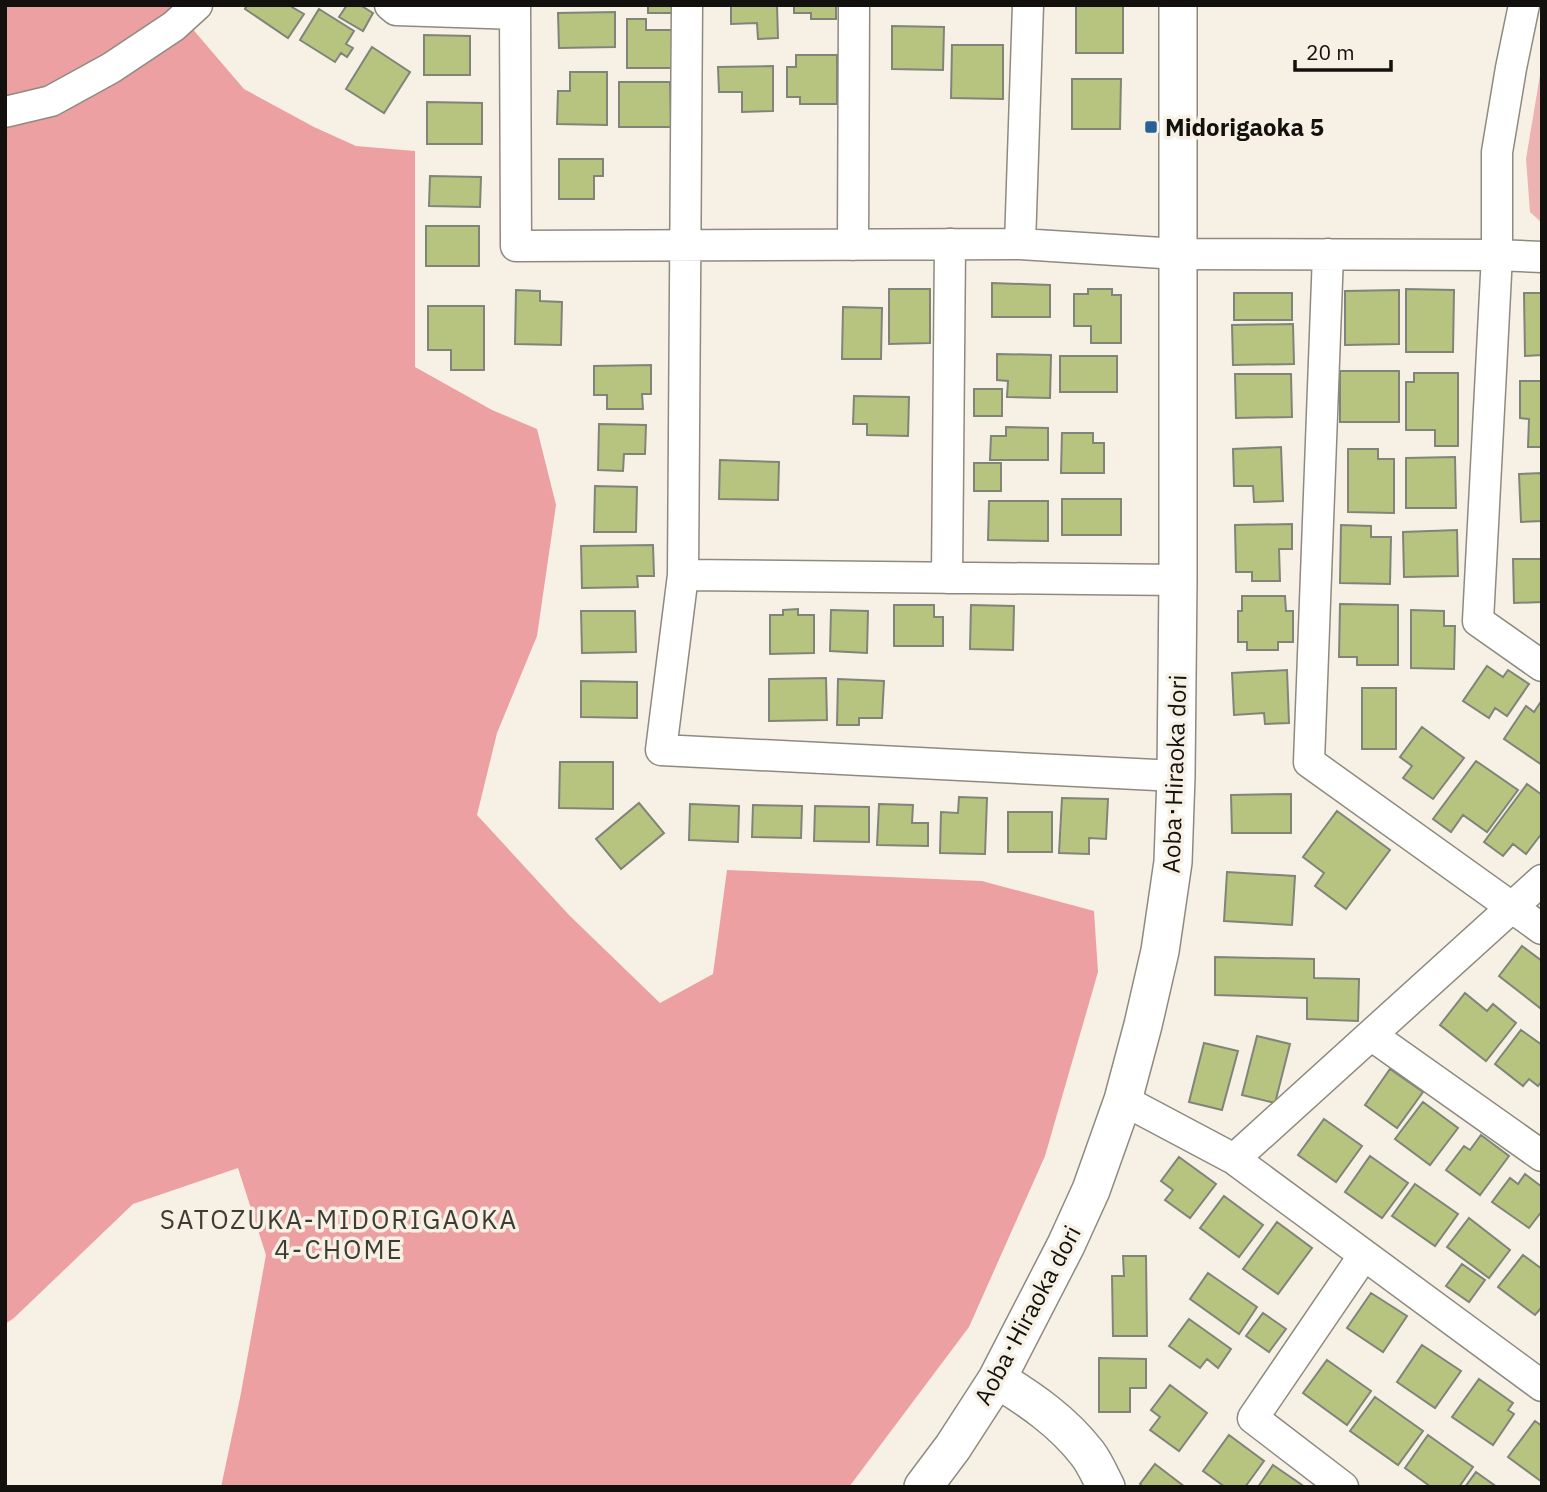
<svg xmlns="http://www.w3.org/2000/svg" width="1547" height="1492" font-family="'IBM Plex Sans',sans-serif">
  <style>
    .green { fill: #edb2b2 }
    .forest { fill: #eda0a2 }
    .building { fill: #b6c480; stroke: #818479; stroke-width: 2 }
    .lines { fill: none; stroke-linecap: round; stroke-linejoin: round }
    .minor-casing { stroke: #8f8a7f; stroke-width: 33 }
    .tertiary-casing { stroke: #8f8a7f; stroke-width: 40 }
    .minor { stroke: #fff; stroke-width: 30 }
    .tertiary { stroke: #fff; stroke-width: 37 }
    .poi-dot { fill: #286098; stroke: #f7f1e5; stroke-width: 2.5 }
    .labels { text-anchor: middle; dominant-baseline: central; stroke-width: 7; stroke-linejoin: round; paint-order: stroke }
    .poi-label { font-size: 24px; font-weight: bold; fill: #13110d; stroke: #f7f1e5; text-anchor: start }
    .street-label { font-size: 24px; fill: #13110d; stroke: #f7f1e5 }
    .neighbourhood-label { font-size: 26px; letter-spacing: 2px; fill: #403b32; stroke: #f7f1e5 }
  </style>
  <rect width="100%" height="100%" fill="#f7f1e5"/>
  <!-- green -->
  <path class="green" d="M1542,63v160l-12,-11 -4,-53z"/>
  <!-- forest -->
  <path class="forest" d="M5,5h167l72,84 70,38 42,19 59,5v216l77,43 45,19 19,76 -19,131 -40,97 -20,82 92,100 91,88 53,-29 14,-104 255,11 112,30 4,61 -53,184 -76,171 -120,160h-628l19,-89 26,-143 -28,-87 -105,36 -119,114 -9,6z"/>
  <!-- building -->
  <path class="building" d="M247,5h46l-1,2 12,7 -16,24 -43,-29z
    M347,5h13l13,8 -10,18 -24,-14z
    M648,5h26v8h-26z
    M731,5h46l1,33 -20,1 -1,-16 -26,1z
    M794,5h42v14h-25v-6h-17z
    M1076,5h47v48h-47z
    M319,9l35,22 -8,13 7,4 -6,9 -6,-4 -6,9 -35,-22z
    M615,12v35l-56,1 -1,-35z
    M627,19h19v11h26v38h-45z
    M892,26l52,1 -1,43 -51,-1z
    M424,35l46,1v39h-46z
    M952,45h51v54l-52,-1z
    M372,47l38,25 -26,41 -38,-24z
    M796,55h41v49h-37v-7h-13v-30h9z
    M773,66v45l-31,1v-20h-23l-1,-25z
    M570,72h37v53l-50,-1 1,-33h12z
    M1072,79h49l-1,50h-48z
    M619,82h51l1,45h-52z
    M427,102l55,1v41h-55z
    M559,159h44v17h-9v23h-35z
    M430,176l51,1 -1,30 -51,-1z
    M426,226h53v40h-53z
    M992,283l58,2v32h-58z
    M889,289h41v54l-41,1z
    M1088,289h24v6h9v48h-30v-17h-17v-32h14z
    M1406,289l48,1 -1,62h-47z
    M516,290l24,1v10l22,1 -1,43 -46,-1z
    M1399,290v54l-54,1v-54z
    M1234,293h58v27h-58z
    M1524,293h18v62l-17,1z
    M428,306h56v64h-33v-20h-23z
    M843,307l39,1 -1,51h-39z
    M1293,324l1,40 -61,1 -1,-40z
    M997,354l54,1 -1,43 -43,-1 1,-16 -11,-1z
    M1060,356h57v36h-57z
    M651,365v29h-9l1,15h-36v-14h-13v-29z
    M1340,371h59v51h-59z
    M1414,373h44v73h-23v-16h-29v-48h8z
    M1235,374h56l1,43 -56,1z
    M1520,381h22v66h-14l1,-28 -9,-1z
    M974,389h28v27h-28z
    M854,396l55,1 -1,39 -41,-1v-11h-14z
    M599,424l47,1 -1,29h-21l-1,17 -25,-1z
    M1006,427l42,1v32h-58l1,-24h15z
    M1062,433h31v10h11v30h-43z
    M1281,447l2,54 -29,1 -1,-16h-19l-1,-37z
    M1348,449h30v10h16v54l-46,-1z
    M1455,457l1,51h-50v-50z
    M720,460l59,2 -1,38 -59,-1z
    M974,463h27v28h-27z
    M1542,473v48l-21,1 -2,-48z
    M595,486l42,1 -1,45h-42z
    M1062,499h59v36h-59z
    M989,501h59v40l-60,-1z
    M1292,524v25h-13l1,32h-28v-9h-16l-1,-47z
    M1341,525l30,1v11h20l-1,47 -50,-1z
    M1457,530l1,46 -54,1 -1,-45z
    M653,545l1,31h-17l1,11 -56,1 -1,-42z
    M1513,559h29v43l-28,1z
    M1242,596h43l1,15h7v31h-15v8h-31v-8h-9v-31h4z
    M1340,604l58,1v60h-41v-8h-18z
    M894,605h40v12h9v29h-49z
    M971,605l43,1 -1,44 -43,-1z
    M798,609v6h16v38l-44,1v-39h13v-5z
    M831,610l37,1 -1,42 -37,-2z
    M1411,610l33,1v15h11l-1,43 -43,-1z
    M581,611h54l1,41 -54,1z
    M1487,666l16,11 5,-7 21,14 -22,32 -12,-8 -6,10 -26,-17z
    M1287,670l2,53 -24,1 -1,-11 -30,2 -2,-42z
    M826,678l1,42 -58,1v-42z
    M838,679l46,2 -2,37h-23v7h-22z
    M581,681l56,1v36l-56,-1z
    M1362,688h34v61h-34z
    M1542,700v65l-38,-26 22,-33 8,6z
    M1422,727l42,31 -31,41 -30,-21 9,-12 -12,-9z
    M1476,761l42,29 -31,42 -24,-17 -12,17 -18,-13z
    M560,762h53v47l-54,-1z
    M1527,784l15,11v38l-16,21 -13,-10 -10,12 -19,-14z
    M1291,794v39h-59l-1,-38z
    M959,797l28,1 -2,56 -45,-1 1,-41 17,1z
    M1062,798l46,1 -2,40 -17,-1v16l-30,-1z
    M639,803l25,30 -43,36 -25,-30z
    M690,804l49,2 -1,36 -49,-2z
    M879,804l34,1 -1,18h16v23l-51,-1z
    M753,805l49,1 -1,32 -49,-1z
    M815,806l54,1v35l-55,-1z
    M1337,811l53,39 -44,59 -31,-23 9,-13 -21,-16z
    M1008,812h44v40h-44z
    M1227,872l68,4 -3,49 -68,-4z
    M1522,946l20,15v44l-2,3 -41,-32z
    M1215,957l99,2v19l45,1 -1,42 -51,-2v-21l-92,-3z
    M1465,993l22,18 6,-7 23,19 -30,38 -46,-36z
    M1521,1030l21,15v36l-4,5 -9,-7 -6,7 -28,-22z
    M1257,1036l33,8 -15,59 -33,-8z
    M1204,1043l34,8 -16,59 -33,-8z
    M1390,1069l33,23 -26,36 -32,-23z
    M1423,1102l35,26 -28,37 -35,-26z
    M1324,1119l38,27 -26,36 -38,-27z
    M1481,1135l28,21 -29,39 -34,-25 18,-24 6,4z
    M1370,1156l38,27 -26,35 -37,-26z
    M1179,1157l37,27 -26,34 -25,-18 8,-10 -12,-9z
    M1525,1174l17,13v24l-13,17 -37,-26 18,-24 8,6z
    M1415,1184l43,30 -23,32 -43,-30z
    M1224,1196l39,29 -24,32 -39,-29z
    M1469,1218l41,32 -21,28 -42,-31z
    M1277,1222l35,26 -34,46 -35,-25z
    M1523,1255l19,14v38l-7,8 -37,-28z
    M1123,1256h23l1,80h-34l-1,-60h12z
    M1462,1264l23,16 -16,22 -23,-16z
    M1208,1273l49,34 -18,27 -49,-35z
    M1371,1293l36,23 -24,36 -36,-24z
    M1263,1313l23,16 -17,23 -23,-16z
    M1189,1319l42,30 -13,19 -11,-9 -7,9 -31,-22z
    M1422,1345l39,26 -26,37 -38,-26z
    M1099,1358l47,1v29h-16v24h-31z
    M1327,1360l44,31 -24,34 -44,-32z
    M1479,1379l34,24 -5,7 6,4 -21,31 -41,-28z
    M1170,1385l37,28 -28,38 -29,-21 10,-13 -9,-7z
    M1375,1397l48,34 -25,34 -48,-34z
    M1535,1421l7,5v56l-34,-25z
    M1229,1435l35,26 -19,26h-20l-22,-16z
    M1428,1435l45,32 -14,20h-28l-26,-19z
    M1155,1464l30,23h-42l-3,-3z
    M1273,1465l32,22h-47z
    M1476,1472l21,15h-32z"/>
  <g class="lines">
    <defs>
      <path id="minor" d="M390,5l6,5 118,4
        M515,5l1,241 504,-2 158,10 319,1 45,2
        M687,5l-4,570 -22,175 515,26
        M1524,5l-13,63 -14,84v103l-19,366 64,45
        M5,112l46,-11 60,-33 63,-42 23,-21
        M1020,244l8,-239
        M853,245l1,-240
        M1328,254l-19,508 233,167
        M683,575l495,5
        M947,578l3,-334
        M1371,1035l171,121
        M1123,1100l111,59 308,227
        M1234,1159l308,-279
        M1343,1487l-90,-69 111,-163"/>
      <path id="tertiary" d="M997,1379c34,21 65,42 90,74 8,10 13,23 19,34
        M923,1487l30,-40 44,-68 69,-134 25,-55 32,-90 20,-75 17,-74 13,-89 3,-86 2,-196v-575"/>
    </defs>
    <!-- minor casing -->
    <use href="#minor" class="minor-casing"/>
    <!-- tertiary casing -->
    <use href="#tertiary" class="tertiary-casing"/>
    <!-- minor -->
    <use href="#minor" class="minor"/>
    <!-- tertiary -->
    <use href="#tertiary" class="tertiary"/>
  </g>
  <!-- markers -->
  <rect class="poi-dot" x="1144" y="120" width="14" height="14" rx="3.5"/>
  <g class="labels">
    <!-- poi labels -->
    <g class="poi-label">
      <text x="1165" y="127">Midorigaoka 5</text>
    </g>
    <!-- street labels -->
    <g class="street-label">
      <text transform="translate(1174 774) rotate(-88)">Aoba･Hiraoka dori</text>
      <text transform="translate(1027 1315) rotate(-62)">Aoba･Hiraoka dori</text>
    </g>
    <!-- neighbourhood labels -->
    <g class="neighbourhood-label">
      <text x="339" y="1219">SATOZUKA-MIDORIGAOKA<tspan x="339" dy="30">4-CHOME</tspan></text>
    </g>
  </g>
  <!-- border -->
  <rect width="1547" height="1492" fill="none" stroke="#13110d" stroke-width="14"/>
  <!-- scale -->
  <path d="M1295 60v10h96v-10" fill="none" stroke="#13110d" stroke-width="3.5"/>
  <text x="1306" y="60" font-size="21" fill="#13110d" stroke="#f7f1e5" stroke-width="5" paint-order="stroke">20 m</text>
</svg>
